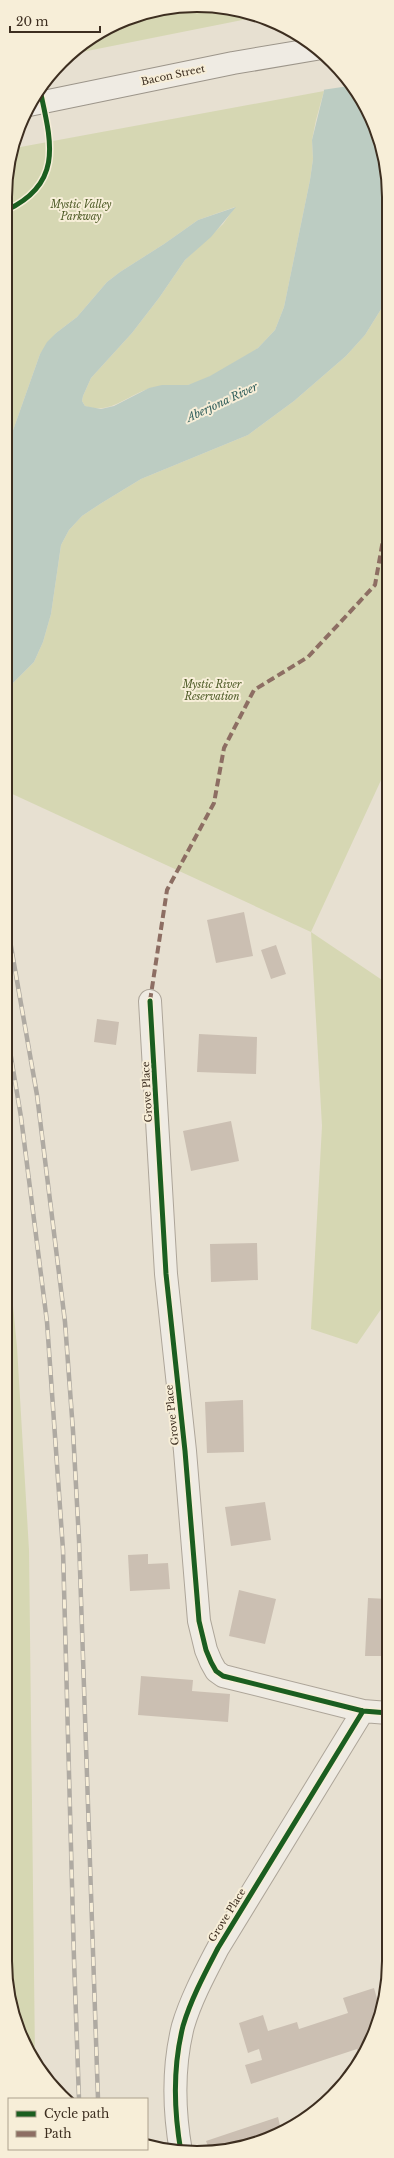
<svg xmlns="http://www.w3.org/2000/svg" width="394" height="2158" font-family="'Libre Baskerville',serif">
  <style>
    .green { fill: #d6d7b3 }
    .water { fill: #bcccc2 }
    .pier { fill: #e7e0d1 }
    .building { fill: #cbbfb2 }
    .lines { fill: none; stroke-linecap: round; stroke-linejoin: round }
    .minor-casing { stroke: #ada599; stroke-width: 24 }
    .secondary-casing { stroke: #9c958a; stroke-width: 24 }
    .minor { stroke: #efebe3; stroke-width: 22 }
    .secondary { stroke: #efebe3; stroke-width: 22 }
    .rail-casing { stroke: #afaaa2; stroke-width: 4.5 }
    .rail { stroke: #f7eed8; stroke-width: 3; stroke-dasharray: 9; stroke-linecap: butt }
    .quiet { stroke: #8d6e63; stroke-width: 4; stroke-dasharray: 8 4; stroke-linecap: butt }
    .cycleway-casing { stroke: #f7eed8; stroke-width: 8 }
    .cycleway { stroke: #1b5e20; stroke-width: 5 }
    .labels { text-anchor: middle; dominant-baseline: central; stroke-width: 4; stroke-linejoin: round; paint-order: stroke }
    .street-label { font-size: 10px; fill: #3d2e20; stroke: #f7eed8 }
    .park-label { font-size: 10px; font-style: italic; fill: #4d5a26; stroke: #f7eed8 }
    .water-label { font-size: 11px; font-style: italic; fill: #2f5d5a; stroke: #f7eed8 }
    .rim { fill: none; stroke: #3d2e20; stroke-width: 2 }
  </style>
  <rect width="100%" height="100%" fill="#e7e0d1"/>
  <!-- green -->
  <path class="green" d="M222,7l35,10 -185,37 8,-9 67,-33z
    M324,91l-8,29 -4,20 1,19 -3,21 -26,127 -9,23 -17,18 -7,5c-20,10 -41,27 -63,32 -13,4 -26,-1 -40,4 -22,7 -38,26 -63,17l-3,-5 1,-5 8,-18 41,-45 27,-35 26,-38 38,-36 12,-17 -37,13 -34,24 -44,28 -13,10 -30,35 -21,16 -16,21 -29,82c-5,24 6,36 -5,61l1,-325 8,-24z
    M388,298v467l-77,167 77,52v315l-31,45 -46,-15 11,-203 -11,-194 -303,-140 -2,-8v-94l28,-28 9,-20 8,-28 10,-69 8,-15 13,-14 18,-12 41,-25 107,-44 46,-34 52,-45 19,-21z
    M6,1234l11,113 12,203 6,507 -15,-23 -15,-73z"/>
  <!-- water -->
  <path class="water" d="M318,51l15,10 41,62 15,61 -1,114 -23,37 -19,21 -52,45 -46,34 -107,44 -41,25 -18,12 -13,14 -8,15 -10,69 -8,28 -9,20 -28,28v-193l6,-22 -4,-26 3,-13 29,-82 7,-12 9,-9 21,-16 30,-35 13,-10 44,-28 34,-24 38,-13 -25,30 -26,23 -26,38 -27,35 -41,45 -8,18 -1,5 3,5 16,3 13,-3 35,-18 13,-3h26l22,-9 48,-28 17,-18 9,-23 26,-127 3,-21 -1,-19 12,-49z"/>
  <!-- pier -->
  <path class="pier" d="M316,49l17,12 16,25 -27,4z"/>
  <!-- building -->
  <path class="building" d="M244,912l9,44 -37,7 -9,-43z
    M276,945l10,29 -15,5 -10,-29z
    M97,1019l22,3 -3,23 -22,-3z
    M199,1034l58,3 -1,37 -59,-2z
    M231,1121l8,40 -48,10 -8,-40z
    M257,1243l1,37 -47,2 -1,-38z
    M243,1400l1,52 -37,1 -2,-51z
    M265,1502l6,38 -40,6 -6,-39z
    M148,1554v10l20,-1 2,26 -40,2 -2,-36z
    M239,1590l37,9 -11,45 -36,-8z
    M368,1598l20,1v57h-23z
    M141,1676l52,4 -1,11 38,3 -2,28 -90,-7z
    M374,1988l6,21 -11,37 -9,12 -3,-9 -106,35 -6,-19 17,-5 -3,-11 -11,4 -9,-30 24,-8 5,16 29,-9 2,7 49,-16 -5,-15z
    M278,2117l3,13 -23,13 -49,6 -3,-8z"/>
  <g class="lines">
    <defs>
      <path id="minor" d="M150,1001l16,273 19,177 14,170 7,29 5,12 5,9 7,5 140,35 25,2
        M181,2152c-7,-40 -8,-86 2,-126 8,-27 22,-53 35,-78l145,-237"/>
      <path id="secondary" d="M29,105l204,-42 83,-14"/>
    </defs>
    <!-- minor casing -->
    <use href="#minor" class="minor-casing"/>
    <!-- secondary casing -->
    <use href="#secondary" class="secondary-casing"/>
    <!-- minor -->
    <use href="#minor" class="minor"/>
    <!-- secondary -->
    <use href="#secondary" class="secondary"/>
    <defs>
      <path id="rail" d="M6,918l31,177 28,227 8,109 6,109 19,559
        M6,1027l15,90 26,205 16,228 11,409 5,140"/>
    </defs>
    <!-- rail casing -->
    <use href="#rail" class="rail-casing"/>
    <!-- rail -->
    <use href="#rail" class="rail"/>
    <!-- quiet -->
    <path class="quiet" d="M150,1001l17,-111 47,-87 10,-55 30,-58 54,-33 67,-72 11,-62 2,-1"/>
    <defs>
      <path id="cycleway" d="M7,210c57,-27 44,-69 33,-120
        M150,1001l16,273 19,177 14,170 7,29 5,12 5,9 7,5 140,35 25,2
        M181,2152c-7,-40 -8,-86 2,-126 8,-27 22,-53 35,-78l145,-237"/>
    </defs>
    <!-- cycleway casing -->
    <use href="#cycleway" class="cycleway-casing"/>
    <!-- cycleway -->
    <use href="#cycleway" class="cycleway"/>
  </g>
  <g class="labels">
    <!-- street labels -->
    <g class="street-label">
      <text transform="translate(173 75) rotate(-12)">Bacon Street</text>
      <text transform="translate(147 1092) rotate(-93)">Grove Place</text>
      <text transform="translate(172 1415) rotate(-96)">Grove Place</text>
      <text transform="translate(227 1915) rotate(-58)">Grove Place</text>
    </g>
    <!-- park labels -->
    <g class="park-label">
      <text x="81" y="204">Mystic Valley<tspan x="81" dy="12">Parkway</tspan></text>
      <text x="212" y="684">Mystic River<tspan x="212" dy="12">Reservation</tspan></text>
    </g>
    <!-- water labels -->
    <g class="water-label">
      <text transform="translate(222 402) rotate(-25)">Aberjona River</text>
    </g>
  </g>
  <!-- crop -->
  <path d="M0 0H394V2158H0ZM197 12H197A185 185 0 0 1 382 197V1961A185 185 0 0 1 197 2146H197A185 185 0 0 1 12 1961V197A185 185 0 0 1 197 12Z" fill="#f7eed8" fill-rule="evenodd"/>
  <path class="rim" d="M197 12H197A185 185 0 0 1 382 197V1961A185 185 0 0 1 197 2146H197A185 185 0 0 1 12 1961V197A185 185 0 0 1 197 12Z"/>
  <!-- legend -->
  <rect x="8" y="2098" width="140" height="52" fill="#f7eed8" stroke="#ada18e"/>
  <rect x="16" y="2111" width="20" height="6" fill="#1b5e20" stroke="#ada18e"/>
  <text x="44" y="2118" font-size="12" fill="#3d2e20">Cycle path</text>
  <rect x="16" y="2131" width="20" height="6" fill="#8d6e63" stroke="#ada18e"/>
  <text x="44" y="2138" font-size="12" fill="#3d2e20">Path</text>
  <!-- scale -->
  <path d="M10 26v6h90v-6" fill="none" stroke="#3d2e20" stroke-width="2"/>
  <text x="16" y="26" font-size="12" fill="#3d2e20" stroke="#f7eed8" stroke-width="3" paint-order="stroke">20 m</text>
</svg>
